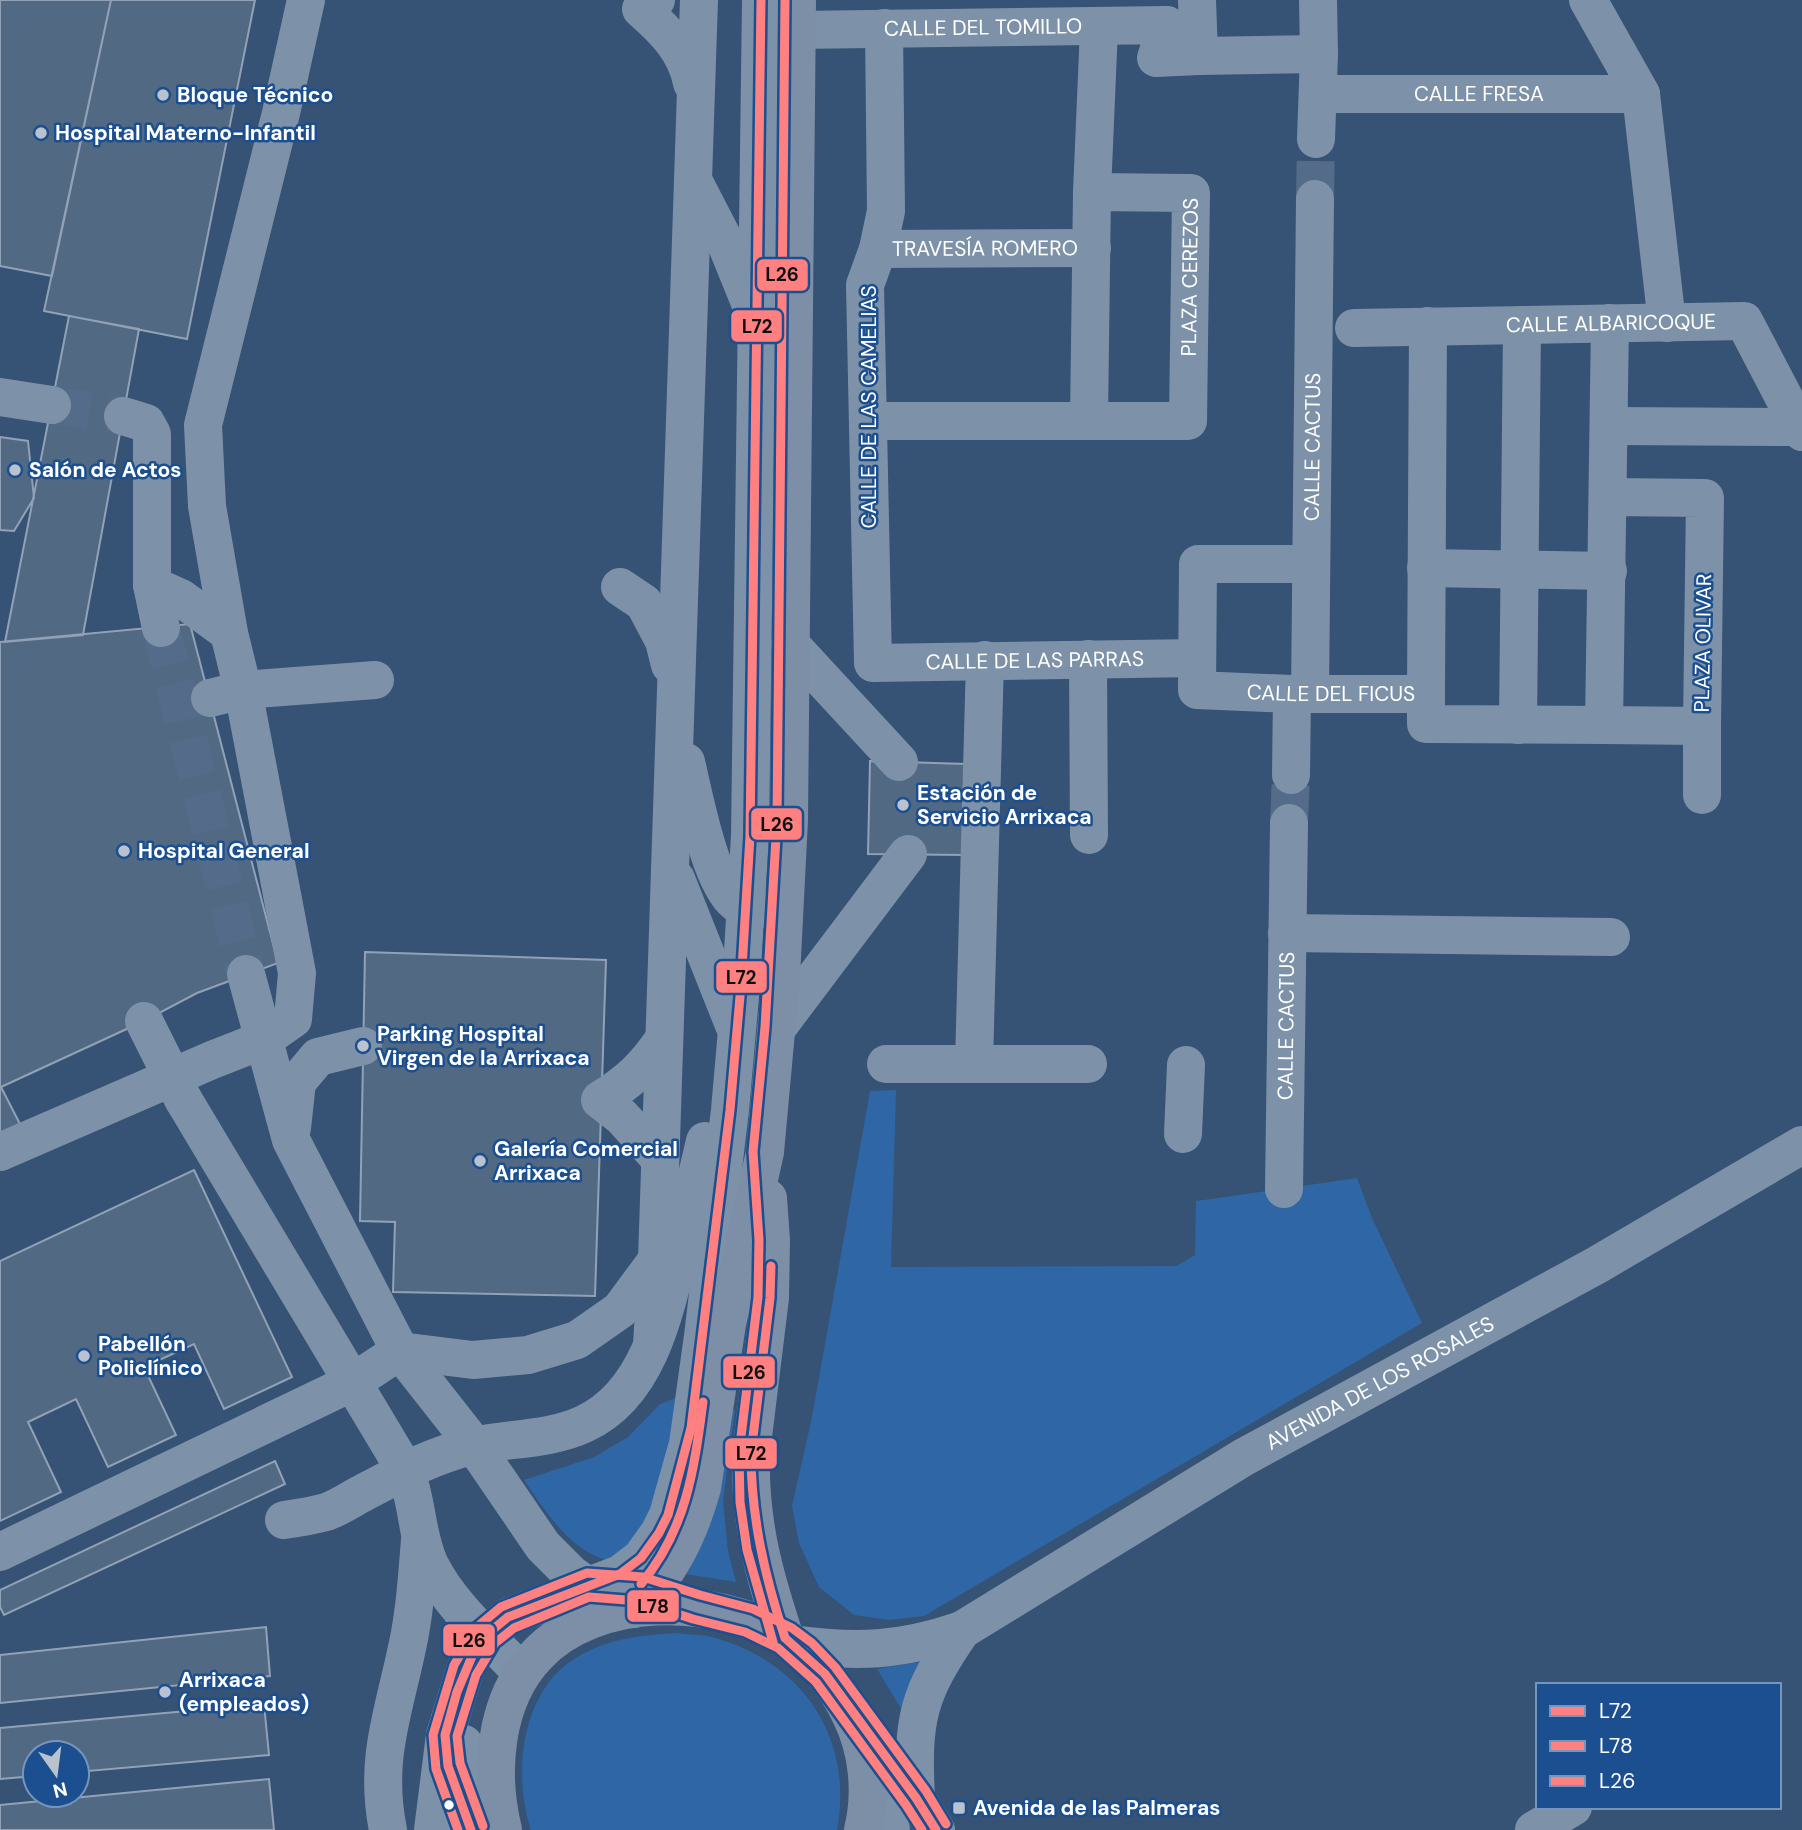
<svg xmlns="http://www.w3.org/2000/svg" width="1802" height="1830" font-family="'DM Sans',sans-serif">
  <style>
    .green { fill: #2f66a5 }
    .building { fill: #526984; stroke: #92a2b6; stroke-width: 2 }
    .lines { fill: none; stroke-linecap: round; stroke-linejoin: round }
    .minor-tunnel { stroke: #546c89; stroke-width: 38; stroke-dasharray: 38 19; stroke-linecap: butt }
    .minor { stroke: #7d92a8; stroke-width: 38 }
    .major { stroke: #7d8ea7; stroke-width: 38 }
    .minor-bridge { stroke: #7d92a8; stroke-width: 38 }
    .bus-1-casing { stroke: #1b4f8f; stroke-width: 14 }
    .bus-2-casing { stroke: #1b4f8f; stroke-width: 14 }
    .bus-3-casing { stroke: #1b4f8f; stroke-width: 14 }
    .bus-1 { stroke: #ff8080; stroke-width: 9 }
    .bus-2 { stroke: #ff8080; stroke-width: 9 }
    .bus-3 { stroke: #ff8080; stroke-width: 9 }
    .poi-dot { fill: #b9c2ce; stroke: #1b4f8f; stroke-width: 2.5 }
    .bus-dot { fill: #fff; stroke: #1b4f8f; stroke-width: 2.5 }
    .labels { text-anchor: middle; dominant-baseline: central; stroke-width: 5; stroke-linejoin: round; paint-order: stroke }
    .street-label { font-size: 21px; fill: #fff; stroke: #1b4f8f }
    .poi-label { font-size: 21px; font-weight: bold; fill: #fff; stroke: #1b4f8f; text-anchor: start }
    .line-badge { stroke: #1b4f8f; stroke-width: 2.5 }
    .pale-badge-label { font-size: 19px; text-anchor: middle; font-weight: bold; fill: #111 }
  </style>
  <rect width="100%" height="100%" fill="#365274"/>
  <!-- green -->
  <path class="green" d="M896,1090l-5,177 285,-1 19,-11 1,-54 161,-23 15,40 50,105 -498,293 -35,4 -35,-5 -35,-28 -20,-44 -7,-37 20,-89 58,-326z
    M679,1397l-11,79 -37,70 -26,14c-38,-13 -59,-48 -81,-80l70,-23 34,-20 32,-33z
    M730,1409l5,1 -12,91 5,50 8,31 -51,-8c36,-55 36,-103 45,-165z
    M678,1633c12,2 26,1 37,5 89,25 139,101 122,192h-306c-19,-57 -10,-142 48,-174 31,-18 64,-21 99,-23z
    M925,1661l-22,51 -26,-43z"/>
  <!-- building -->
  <path class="building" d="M0,0h111l-59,276 -52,-10z
    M111,0h144l-68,339 -143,-28z
    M69,316l70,13 -56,306 -78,7z
    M0,437l28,4 6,57 -20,33 -14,-1z
    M190,624l88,339 -81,30 -53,28 -143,66 19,37 -20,9v-491z
    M870,761l96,3 -1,91 -97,-1z
    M365,952l241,8 -11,336 -202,-4 2,-70 -35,-1z
    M194,1170l98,207 -68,32 -30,-65 -50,23 32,68 -68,32 -32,-68 -48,23 33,70 -61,29v-260z
    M275,1461l10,23 -281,131 -4,-8v-17z
    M266,1627l4,49 -270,27v-48z
    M264,1704l5,51 -192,17v-19h-42v23l-35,3v-51z
    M269,1779l5,51h-274v-25z"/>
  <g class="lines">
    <!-- minor-tunnel -->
    <path class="minor-tunnel" d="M1315,199l1,-60
      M52,405l71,11
      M161,628l85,346
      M1289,823l2,-48"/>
    <!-- minor -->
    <g class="minor">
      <path d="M656,0l-15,9c24,21 45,42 51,74"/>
      <path d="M1588,0l53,94 26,229"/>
      <path id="s1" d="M884,28l2,183 -8,38 -13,36 8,378 324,-5"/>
      <path id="s2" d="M797,30l370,-5 -11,33 43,-2 -2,-56"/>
      <path d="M1199,56l120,-2"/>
      <path id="s3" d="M1318,94h323"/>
      <path d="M1316,139l3,-85 -1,-54"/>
      <path d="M694,182l33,64 24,59"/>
      <path d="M1092,192l7,-164"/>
      <path id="s4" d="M878,249l214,-1"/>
      <path id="s5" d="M1354,328l390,-7 58,111"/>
      <path d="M0,397l52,8"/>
      <path d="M123,416l23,7 6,11v151l9,43"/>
      <path id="s6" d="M868,421h320l3,-228 -99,-1 -3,229"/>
      <path d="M1609,426l190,1"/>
      <path d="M1609,497l96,1 -3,228 -98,-1 6,-402"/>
      <path id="s7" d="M1311,564h-113l-1,126 95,4h134v30l178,1"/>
      <path d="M1426,568l182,3"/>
      <path d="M152,585l29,13 48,35"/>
      <path d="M620,587l24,16 20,38 6,24"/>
      <path d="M790,644l109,118"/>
      <path d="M1088,659l1,176"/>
      <path id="s8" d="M1310,694l5,-495"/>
      <path d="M1426,694l2,-368"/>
      <path d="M210,698l33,-8 132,-10"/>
      <path d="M1518,725l4,-400"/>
      <path d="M686,762c8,33 24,120 49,140 7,7 17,7 26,7"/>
      <path d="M1291,775l1,-81"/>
      <path d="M1702,795v-69"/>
      <path d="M676,879l58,146"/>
      <path d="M1287,933l324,4"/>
      <path d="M246,974l45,166 109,211 74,94 69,101 28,28 34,24"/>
      <path d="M777,1028l131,-174"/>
      <path d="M974,1063l11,-403"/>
      <path d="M886,1064h202"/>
      <path d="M183,1099l222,371c13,31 11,66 25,95 21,42 61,75 92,108"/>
      <path d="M292,1128l5,-46 21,-25 45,-11"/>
      <path d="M1183,1134l3,-69"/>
      <path d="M0,1152l212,-92 51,-20 30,-21 4,-46 -54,-283 -14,-57 -22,-127 -4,-81 78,-312 25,-113"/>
      <path d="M660,1159l-38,-42 -22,-17c29,-18 45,-33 64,-61"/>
      <path id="s9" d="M1284,1189l5,-366"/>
      <path d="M652,1345l5,-85 42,-1260"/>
      <path d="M284,1520c14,-2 28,-4 42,-8 12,-4 25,-13 37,-19 30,-16 59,-32 91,-42 42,-14 89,-8 130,-27 68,-31 83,-121 98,-185 8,-33 15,-65 23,-98"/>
      <path d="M0,1552l353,-170 47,-31 73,9 55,-5 49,-15 43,-30 37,-50"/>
      <path id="s10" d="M792,1644c65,9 108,7 170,-14l282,-173 353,-192 205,-120"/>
      <path d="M852,1712l64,86 20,32"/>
      <path d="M464,1744l-1,21 3,50"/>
      <path d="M866,1760l14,29 11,41"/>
      <path d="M916,1798c-4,-78 1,-103 46,-168"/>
      <path d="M388,1830c-14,-70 5,-115 19,-182 8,-36 10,-72 13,-108"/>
      <path d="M433,1830l12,-95 20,-65 15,-27 6,-8 22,-18 112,-43 21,-16 18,-25 9,-18 20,-71 15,-108 27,-226 11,-125 9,-149 11,-836"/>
      <path d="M1534,1830l39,-23"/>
    </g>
    <!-- major -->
    <path class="major" d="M768,1198l3,42 -1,58 -19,155c-2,68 13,122 34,185
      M634,1609c35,-34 55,-74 68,-121l25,-164 38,-172 16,-175 8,-157 8,-820
      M503,1830c-14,-58 -9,-130 34,-175 58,-62 178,-61 246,-18 31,19 53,47 68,79 17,35 21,77 12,114"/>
    <!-- minor-bridge -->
    <path class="minor-bridge" d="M144,1021l39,78"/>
    <defs>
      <path id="bus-1" d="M771,1266l-1,32 -19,155c0,65 14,124 34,185
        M785,1638l40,36 91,124 20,32
        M471,1830l-23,-64 -3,-31 12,-43 16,-38 13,-19 22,-18 112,-43 21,-16 18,-25 9,-18 23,-87 39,-318 11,-125 9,-149 11,-836"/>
      <path id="bus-2" d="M483,1826l-23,-63 -3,-27 19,-61 19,-32 19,-15 75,-31 49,4 55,18 52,13 33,16 38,34 90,123 16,25"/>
      <path id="bus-3" d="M641,1584c45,-54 53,-113 62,-182
        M773,1642l-26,-92 -7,-48 -1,-49 19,-156 1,-57 -6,-88 12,-125 12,-207 8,-820
        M458,1830l-22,-61 -3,-34 21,-70 23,-38 24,-20 86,-34 56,4 57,18 53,14 39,19 20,15 23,24 91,124 20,33"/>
    </defs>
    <!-- bus-1 casing -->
    <use href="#bus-1" class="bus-1-casing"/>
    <!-- bus-2 casing -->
    <use href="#bus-2" class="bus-2-casing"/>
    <!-- bus-3 casing -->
    <use href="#bus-3" class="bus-3-casing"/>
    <!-- bus-1 -->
    <use href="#bus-1" class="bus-1"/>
    <!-- bus-2 -->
    <use href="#bus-2" class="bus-2"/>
    <!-- bus-3 -->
    <use href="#bus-3" class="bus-3"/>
  </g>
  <!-- markers -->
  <g class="poi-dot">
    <circle cx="163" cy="95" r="7"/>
    <circle cx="41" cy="133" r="7"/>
    <circle cx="15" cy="470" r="7"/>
    <circle cx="903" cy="805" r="7"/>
    <circle cx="124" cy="851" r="7"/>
    <circle cx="363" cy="1046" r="7"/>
    <circle cx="480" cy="1161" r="7"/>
    <circle cx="84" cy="1356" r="7"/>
    <circle cx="165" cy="1692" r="7"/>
    <rect x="952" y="1801" width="14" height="14" rx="3.5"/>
  </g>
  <circle class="bus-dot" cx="449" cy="1805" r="6"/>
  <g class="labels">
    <!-- street labels -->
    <g class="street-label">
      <text stroke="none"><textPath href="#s2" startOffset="186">CALLE DEL TOMILLO</textPath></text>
      <text stroke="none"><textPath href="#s3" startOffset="161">CALLE FRESA</textPath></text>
      <text stroke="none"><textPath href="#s4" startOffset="107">TRAVESÍA ROMERO</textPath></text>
      <text stroke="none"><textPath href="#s6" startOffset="464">PLAZA CEREZOS</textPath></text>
      <text stroke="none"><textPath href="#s5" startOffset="257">CALLE ALBARICOQUE</textPath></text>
      <text transform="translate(869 407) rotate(-90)">CALLE DE LAS CAMELIAS</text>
      <text stroke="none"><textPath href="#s8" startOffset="247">CALLE CACTUS</textPath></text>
      <text transform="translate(1703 643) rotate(-89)">PLAZA OLIVAR</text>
      <text stroke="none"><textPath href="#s1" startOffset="800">CALLE DE LAS PARRAS</textPath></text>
      <text stroke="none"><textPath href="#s7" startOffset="373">CALLE DEL FICUS</textPath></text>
      <text stroke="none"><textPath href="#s9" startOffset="163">CALLE CACTUS</textPath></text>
      <text stroke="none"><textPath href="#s10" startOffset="658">AVENIDA DE LOS ROSALES</textPath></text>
    </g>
    <!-- poi labels -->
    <g class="poi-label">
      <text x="177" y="95">Bloque Técnico</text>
      <text x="55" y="133">Hospital Materno-Infantil</text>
      <text x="29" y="470">Salón de Actos</text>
      <text x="917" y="793">Estación de<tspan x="917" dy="24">Servicio Arrixaca</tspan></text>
      <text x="138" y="851">Hospital General</text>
      <text x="377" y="1034">Parking Hospital<tspan x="377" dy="24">Virgen de la Arrixaca</tspan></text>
      <text x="494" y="1149">Galería Comercial<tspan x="494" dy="24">Arrixaca</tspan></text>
      <text x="98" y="1344">Pabellón<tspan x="98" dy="24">Policlínico</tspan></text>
      <text x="179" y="1680">Arrixaca<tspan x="179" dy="24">(empleados)</tspan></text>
      <text x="973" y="1808">Avenida de las Palmeras</text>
    </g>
  </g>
  <g class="line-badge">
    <rect x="756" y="258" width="53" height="34" rx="7" fill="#ff8080"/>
    <rect x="730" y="309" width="53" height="34" rx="7" fill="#ff8080"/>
    <rect x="750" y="807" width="53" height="34" rx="7" fill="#ff8080"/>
    <rect x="715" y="960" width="53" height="34" rx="7" fill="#ff8080"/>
    <rect x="722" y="1355" width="54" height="34" rx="7" fill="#ff8080"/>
    <rect x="724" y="1437" width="54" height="33" rx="7" fill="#ff8080"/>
    <rect x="626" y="1589" width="54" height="34" rx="7" fill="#ff8080"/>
    <rect x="442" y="1623" width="54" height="34" rx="7" fill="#ff8080"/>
  </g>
  <g class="pale-badge-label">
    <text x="782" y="281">L26</text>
    <text x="757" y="333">L72</text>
    <text x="777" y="831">L26</text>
    <text x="741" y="984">L72</text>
    <text x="749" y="1379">L26</text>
    <text x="751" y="1460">L72</text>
    <text x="653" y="1613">L78</text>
    <text x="469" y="1647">L26</text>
  </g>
  <!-- legend -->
  <rect x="1536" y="1683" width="245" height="126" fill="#1b4f8f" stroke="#7695bc" stroke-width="2"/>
  <rect x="1550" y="1706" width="35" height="10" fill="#ff8080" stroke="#7695bc" stroke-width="2"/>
  <text x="1599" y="1718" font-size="21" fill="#ffffff">L72</text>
  <rect x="1550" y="1741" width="35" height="10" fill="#ff8080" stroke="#7695bc" stroke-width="2"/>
  <text x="1599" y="1753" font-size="21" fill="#ffffff">L78</text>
  <rect x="1550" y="1776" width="35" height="10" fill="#ff8080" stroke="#7695bc" stroke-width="2"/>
  <text x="1599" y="1788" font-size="21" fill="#ffffff">L26</text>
  <!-- north arrow -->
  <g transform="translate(56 1774) rotate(166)"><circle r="33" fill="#1b4f8f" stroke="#7695bc" stroke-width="2"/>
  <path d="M0-5L12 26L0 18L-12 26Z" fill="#b9c2ce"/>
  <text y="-10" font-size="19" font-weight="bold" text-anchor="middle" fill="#ffffff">N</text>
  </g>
</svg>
